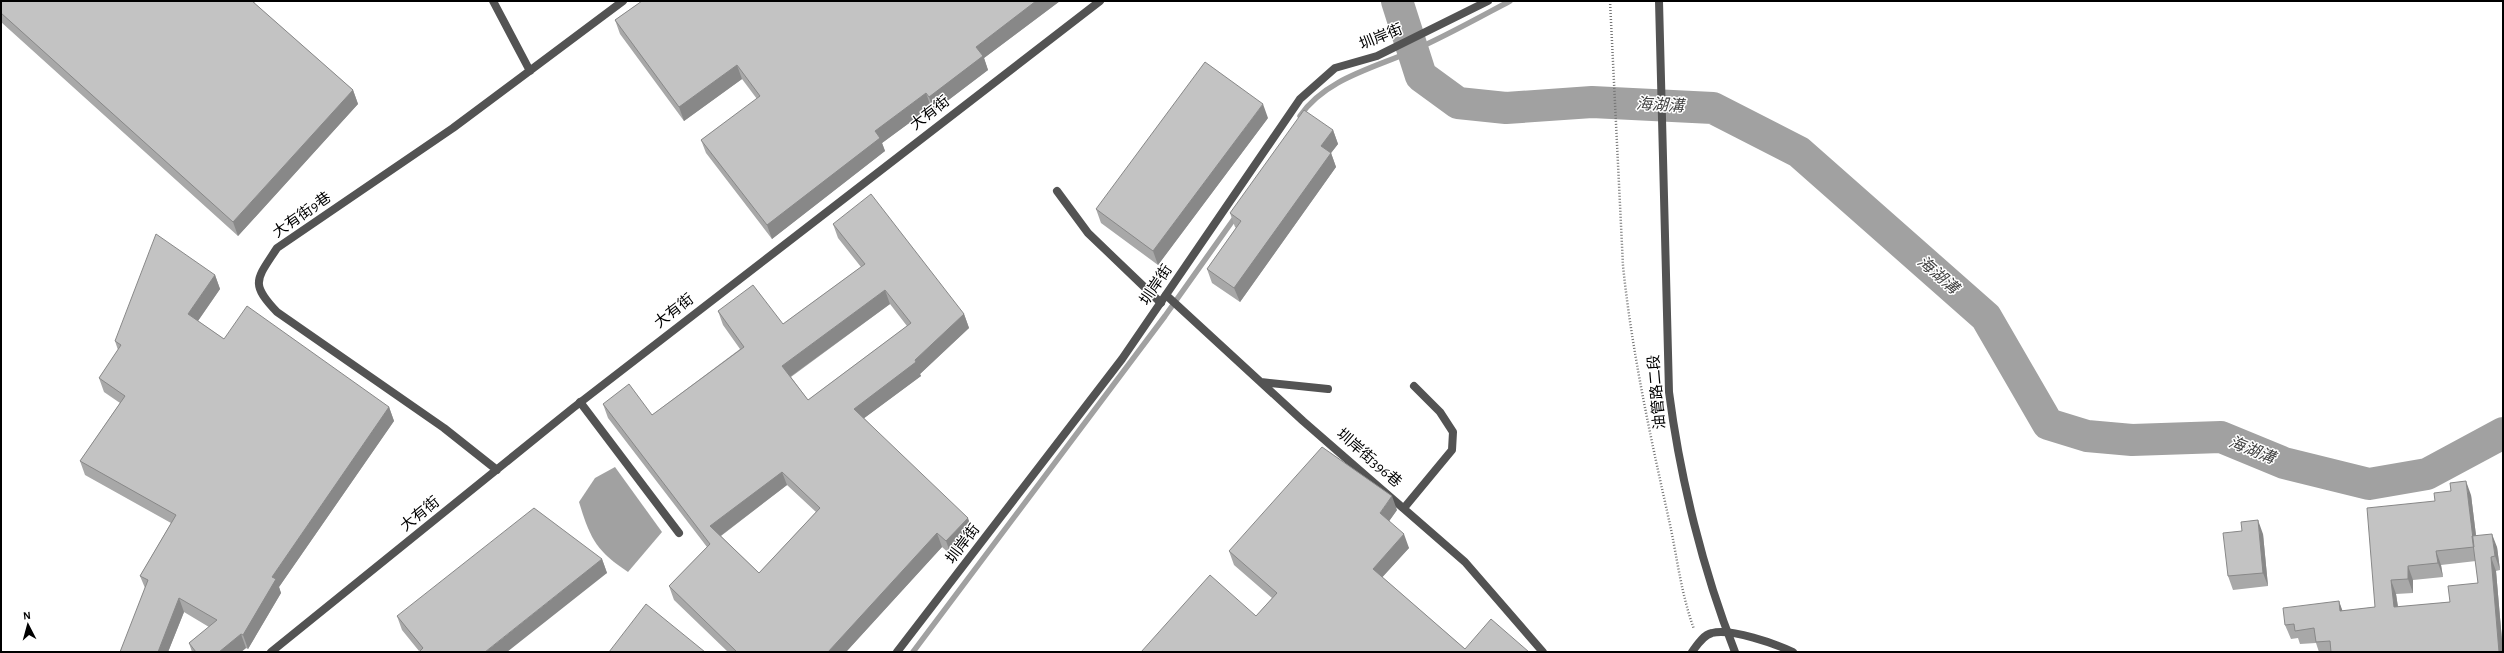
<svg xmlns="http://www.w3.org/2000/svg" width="2504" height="653" font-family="'Alegreya Sans','Noto Sans TC',sans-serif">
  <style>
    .water { fill: #a1a1a1 }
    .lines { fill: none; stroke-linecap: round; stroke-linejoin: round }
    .stream { stroke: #a1a1a1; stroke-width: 5.5 }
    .river { stroke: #a1a1a1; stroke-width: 32 }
    .path { stroke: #757575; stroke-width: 2.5; stroke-dasharray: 1 2; stroke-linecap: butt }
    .service { stroke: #535353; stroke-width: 8 }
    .minor { stroke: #535353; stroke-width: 8 }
    .wall { fill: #a8a8a8; fill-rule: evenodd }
    .shaded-wall { fill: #888 }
    .building { fill: #c3c3c3; stroke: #888; fill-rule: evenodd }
    .labels { text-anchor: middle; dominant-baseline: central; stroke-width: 3; stroke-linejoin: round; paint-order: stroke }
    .street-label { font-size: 15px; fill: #000; stroke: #fff }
    .water-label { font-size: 16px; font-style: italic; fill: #424242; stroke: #fff }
  </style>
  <rect width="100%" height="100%" fill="#fff"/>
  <!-- water -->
  <path class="water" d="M615,467l47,65 -34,40c-32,-21 -38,-34 -49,-70l16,-24z"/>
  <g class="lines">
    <!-- stream -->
    <path class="stream" d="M1300,116c25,-37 74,-48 112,-65 34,-15 66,-33 98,-50
      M913,652l252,-336 71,-100"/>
    <!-- river -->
    <path class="river" d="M1397,1l24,75 37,27 48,5 86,-6 121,6 86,44 187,165 62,107 39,12 45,4 89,-3 63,26 85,21 58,-10 76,-41"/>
    <!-- path -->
    <path class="path" d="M1610,1l13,265c9,86 27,169 46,254 8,36 12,74 25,109"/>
    <!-- service -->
    <path class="service" d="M1057,191l31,42 73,70
      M1166,295l137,126 162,141 78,90
      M1261,382l67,7
      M580,402l99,131
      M1404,508l48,-58 1,-18 -13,-20 -26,-26
      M1692,652c5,-7 11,-17 20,-19 19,-5 64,11 81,19"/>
    <!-- minor -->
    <path class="minor" d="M493,1l37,70
      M1659,1l10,391c11,86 34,179 66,260
      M497,470l-53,-42 -167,-116c-28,-29 -20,-33 0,-64l176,-120 170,-127
      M271,652l302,-244 527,-407
      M897,652l225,-293 178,-260 35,-31 42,-12 111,-55"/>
  </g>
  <!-- wall -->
  <path class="wall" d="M1,1h255l-2,2 99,87 5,14 -120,132 -237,-214z
    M642,1h418l-76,57 4,12 -54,41 -3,-4 -49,36 3,8 -113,88 -66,-86 -5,-13 56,-41 -15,-20 -58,42 -64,-87 -5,-14z
    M1268,118l-110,147 -57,-42 -5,-14z
    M1333,130l5,14 -7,9 5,14 -96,135 -28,-19 -5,-14 29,-41 -1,-1 -5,-14z
    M833,224l131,90 5,14 -49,46 1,2 -57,42 109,114 -22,23 -9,-8 -96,105h-118l-54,-52 -5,-14 38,-39 -99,-129 -5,-14 49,11 88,-66 -17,-24 -5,-14 65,13 78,-57 -23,-29zM890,304l17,22 -99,74 -17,-23zM787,485l29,27 -57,61 -38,-37z
    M215,275l5,14 -22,32 26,18 165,68 5,14 -115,166 2,6 -33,56 -2,-1 -5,4h-49l-3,-9 20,-16 -25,-15 -16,40h-47l24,-64 -5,-12 31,-53 -86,-48 -5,-14 40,-58 -16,-11 -5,-14 19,-28 -3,-9z
    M2471,495l5,40 21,12 3,23 -4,1 7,81h-184l-3,-9 -16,1 -2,-6 -7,1 -6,-14 54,-24 3,10 33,-4 60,-106zM2476,561l2,22 -28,19 -52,5 -2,-13 17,-1v-13l30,-3 -2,-12z
    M1397,510l-8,11 20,27 -27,29 83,72 -324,3 115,-36 16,-18 -38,-33 -5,-14z
    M2242,531l21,3 5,52 -35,4 -5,-14z
    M602,559l5,14 -188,78 -17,-21 -5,-14z"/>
  <!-- shaded-wall -->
  <path class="shaded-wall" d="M1036,1h24l-76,57 4,12 -54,41 -5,-14 47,-50z
    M737,65l5,14 -58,42 -5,-14z
    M353,90l5,14 -120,132 -5,-14z
    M926,93l5,14 -49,36 3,8 -113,88 -5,-14 108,-94z
    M1263,104l5,14 -110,147 -5,-14z
    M1333,130l5,14 -7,9 5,14 -96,135 -6,-14 87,-142z
    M215,275l5,14 -27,39 -5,-14z
    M885,290l5,14 -103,75 -5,-13z
    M964,314l5,14 -49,46 1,2 -62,46 -5,-13 61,-49z
    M389,407l5,14 -115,166 2,6 -33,56 -5,-14 29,-58z
    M782,472l5,13 -72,55 -5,-14z
    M2466,481l5,14 8,65 -5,-13z
    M1392,496l5,14 -12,17 -5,-14z
    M968,518l5,14 -22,23 -5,-14z
    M2258,520l5,14 5,52 -5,-13z
    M937,533l5,14 -96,105h-18z
    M1404,534l5,14 -31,34 -5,-13z
    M2492,534l5,13 3,23 -5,-14z
    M2436,551l5,14 2,12 -5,-14z
    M2491,557l5,14 7,81h-4z
    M602,559l5,14 -100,79h-22z
    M2408,566l5,14v13l-5,-14z
    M2391,580l5,14 4,27 -6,-14z
    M179,598l5,14 -16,40h-10z
    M2339,601l5,14 -4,-4z
    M241,634l5,14 -5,4h-22z"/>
  <!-- building -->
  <path class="building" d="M1,1h251l101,89 -120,132 -232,-209z
    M642,1h394l-60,46 7,9 -54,41 -3,-4 -51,38 5,7 -113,87 -66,-85 59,-44 -23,-31 -58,42 -64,-87z
    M1205,62l58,42 -110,147 -57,-42z
    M1304,110l29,20 -12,16 10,7 -97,135 -27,-19 34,-48 -11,-8z
    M871,194l93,120 -49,46 1,2 -62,47 114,109 -22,23 -9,-8 -109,119h-91l-68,-66 41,-42 -107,-140 26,-20 23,31 92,-68 -26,-36 35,-26 30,39 82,-60 -32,-40zM885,290l26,33 -103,77 -26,-34zM782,472l38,36 -61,65 -49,-47z
    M156,234l59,41 -27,39 36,25 23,-33 142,101 -117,170 4,2 -33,56 -2,-1 -22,18h-23l-7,-9 28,-23 -38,-22 -21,54h-38l28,-72 -8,-4 36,-61 -96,-54 45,-65 -26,-18 22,-33 -6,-4z
    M1322,447l70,49 -12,17 24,21 -31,35 92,80 26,-30 38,33h-388l69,-77 46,41 21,-23 -48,-42z
    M2466,481l8,66 -38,4 2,12 -30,3v13l-17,1 3,27 56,-5 -2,-16 30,-3 -6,-47 20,-2 3,22 -4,1 8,95h-168l-1,-11 -14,1 -2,-14 -19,3 -1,-7 -9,1 -2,-17 56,-7 1,10 35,-4 -8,-99 68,-7 -1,-8 17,-2 -1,-8z
    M534,508l68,51 -117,93h-66l4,-4 -26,-32z
    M2258,520l5,53 -35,3 -5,-43 19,-2 -1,-9z
    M646,604l59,48h-96z"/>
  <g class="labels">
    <!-- street labels -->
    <g class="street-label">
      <text transform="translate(1381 37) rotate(-22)">圳岸街</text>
      <text transform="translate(930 113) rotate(-38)">大有街</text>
      <text transform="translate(302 215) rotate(-35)">大有街9巷</text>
      <text transform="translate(1156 285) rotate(-56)">圳岸街</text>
      <text transform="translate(674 311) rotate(-38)">大有街</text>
      <text transform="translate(1657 392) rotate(-95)">油管路二段</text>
      <text transform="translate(1369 458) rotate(41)">圳岸街396巷</text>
      <text transform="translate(420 514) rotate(-39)">大有街</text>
      <text transform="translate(963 544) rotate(-53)">圳岸街</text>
    </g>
    <!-- water labels -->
    <g class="water-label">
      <text transform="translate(1660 105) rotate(3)">海湖溝</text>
      <text transform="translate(1938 275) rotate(41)">海湖溝</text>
      <text transform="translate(2252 450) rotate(22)">海湖溝</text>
    </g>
  </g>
  <!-- border -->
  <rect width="2504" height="653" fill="none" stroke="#000000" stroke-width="4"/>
  <!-- north arrow -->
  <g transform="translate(28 625) rotate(354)" stroke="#ffffff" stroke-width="3" paint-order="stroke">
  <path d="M0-3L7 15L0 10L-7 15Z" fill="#000000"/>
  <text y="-6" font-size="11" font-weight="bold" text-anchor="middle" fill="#000000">N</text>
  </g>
</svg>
